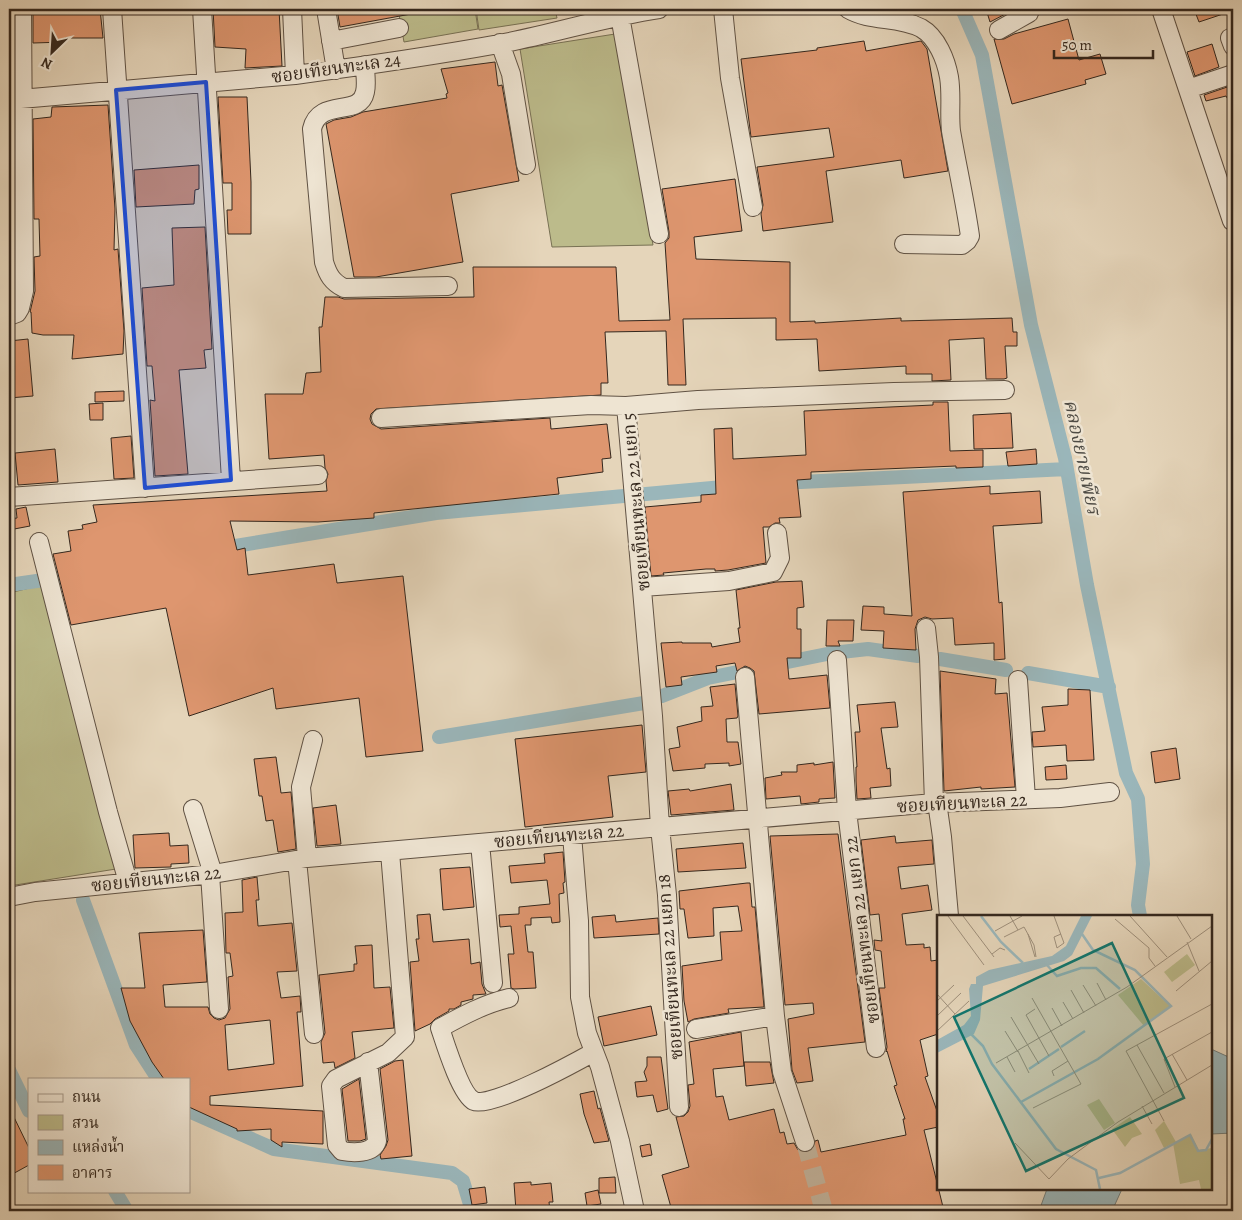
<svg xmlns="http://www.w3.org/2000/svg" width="1242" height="1220" font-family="Alegreya,'Noto Serif Thai',serif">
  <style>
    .green { fill: #bcbb8b; stroke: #787154 }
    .water { fill: #9ab6ba; stroke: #717d7b }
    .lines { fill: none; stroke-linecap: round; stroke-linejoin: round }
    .canal { stroke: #9ab6ba; stroke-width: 14 }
    .building { fill: #de966f; stroke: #34271d; fill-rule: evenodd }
    .minor-tunnel { stroke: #c2b29b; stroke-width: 18; stroke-dasharray: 18 9; stroke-linecap: butt }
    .minor-casing { stroke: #605244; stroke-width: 20 }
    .minor { stroke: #eee4d2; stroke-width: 18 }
    .marked { fill: #1d4ed8; fill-opacity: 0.2; stroke: #1d4ed8; stroke-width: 4; stroke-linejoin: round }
    .labels { text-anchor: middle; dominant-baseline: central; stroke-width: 5; stroke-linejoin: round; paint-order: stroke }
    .street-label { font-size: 18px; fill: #34271d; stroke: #eee4d2 }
    .water-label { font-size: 19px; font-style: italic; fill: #4e4b44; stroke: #eee4d2 }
    .inset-river { fill: none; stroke: #9ab6ba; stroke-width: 2.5 }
    .inset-road { fill: none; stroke: #9e8f7b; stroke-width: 1 }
    .view { fill: #0f766e; fill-opacity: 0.15; stroke: #0f766e; stroke-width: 2.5 }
    .inset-edge { fill: none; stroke: #34271d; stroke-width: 2.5 }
  </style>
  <rect width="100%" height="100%" fill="#e5d5ba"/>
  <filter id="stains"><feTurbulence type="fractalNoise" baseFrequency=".004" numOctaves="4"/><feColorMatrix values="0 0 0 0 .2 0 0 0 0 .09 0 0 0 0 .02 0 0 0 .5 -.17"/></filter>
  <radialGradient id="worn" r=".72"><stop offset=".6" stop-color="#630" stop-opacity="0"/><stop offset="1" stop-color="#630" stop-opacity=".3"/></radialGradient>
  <!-- green -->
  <path class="green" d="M398,9h77l3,20 -74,13z
    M476,9h79l2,9 -78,12z
    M615,34l38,211 -101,2 -32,-198z
    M42,585l74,284 -107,17v-293z"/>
  <!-- water -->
  <path class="water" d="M1211,1049l22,10v74l-22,1z
    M1047,1189h75l-10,22h-73z"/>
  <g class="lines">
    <!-- canal -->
    <path class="canal" d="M962,9l20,46 49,270 34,133 22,127 39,188 12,26 5,65 -5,41 2,11
      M780,483l287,-14
      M217,549l219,-36 298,-27
      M9,585l69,-10
      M940,659l66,11
      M1028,673l81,14
      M662,696l46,-18 124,-25 36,-4 50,7
      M439,737l205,-34
      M83,900l53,145 22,34
      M9,1070l20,41
      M189,1111l85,38 178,24 11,8 9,30
      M115,1191l12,20"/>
  </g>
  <!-- building -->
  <path class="building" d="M33,9h67l3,29h-38v4l-32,1z
    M213,9h66l3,57 -37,2 1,-19 -31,-2z
    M337,9h74v5l-71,13z
    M986,9h29l-25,13z
    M1194,9h38v2l-33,11z
    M1068,19l11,41 21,-6 6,20 -21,6 1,4 -74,20 -18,-65h10l10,-5z
    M864,41l2,10 55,-10 6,8 21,122 -44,7 -3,-18 -75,11 7,51 -70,9 -2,-17 2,-9 -6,-38 77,-10 -5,-29 -78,9 -10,-78 76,-9v-2z
    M1212,44l7,23 -24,9 -8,-24z
    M495,62l3,24 4,-1 17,96 -68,13 12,68 -87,15h-22l-28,-153 8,-4 17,-3 12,-5 84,-14 -1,-4 2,-1 -7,-24z
    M1233,85v23l-7,-12 -20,5 -2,-6z
    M218,97h29l4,85v52h-23l-1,-24h5v-27h-9z
    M108,105l7,104 -1,41 4,-1 6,82 -1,23 -51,5 2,-24h-31l-11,-2 -1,-21h-1l5,-21 -1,-34 6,-1 -1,-37h-5l-1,-100 18,-2 1,-10z
    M199,165v24l-4,1 -1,14 -58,3 -2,-37z
    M735,179l7,52 -48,6 2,22 94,3v60l25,-1v2l86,-5v3l111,-3 1,14h4v14h-12l2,32 -3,1h-18l-2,-41 -35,2 2,40 -19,1v-7h-26v-8l-87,5 -2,-32 -41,1v-22l-93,1 3,66h-18l-2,-54 -61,1 3,51h-7v12l-225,14 -5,5 -1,5 2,5 9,5 169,-11 1,11 56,-5 4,34 -9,1 1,13 -46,6 2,16 -185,19v5l-56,4 -88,-1 7,29 8,-2 3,27 86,-11 3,19 66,-7 20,175 -57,6 -7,-59 -83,11 -3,-21 -84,28 -23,-108 -95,17 -18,-71 18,-3 -3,-20 15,-2 -1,-4 15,-3 -4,-17 234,-14 -1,-10 2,-7 -3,-6 -1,-13 -55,4 -4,-65h38l3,-21 15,-1 -2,-45h3l3,-30h13l6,2 130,-2 -1,-30h143l3,54 51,-1 -5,-77 4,-5v-6l-7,-43z
    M205,227l7,122 -8,1 2,18 -27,2 9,104 -33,2 -5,-76 5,1 -3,-35h-5l-5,-78 32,-3 -2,-57z
    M9,259h4v31l-4,15z
    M28,339l5,57 -24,2v-57z
    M124,391v10l-29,1v-10z
    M933,402h15l2,49 33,-1v17l-27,1v-2l-145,6v7l-14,1 4,37 -22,1 1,5h-5l-6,4h-6l3,36 -38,7 -13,1v-2h-9l-43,4 1,2 -13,1 -6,-69 56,-5v-7l15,-1 -2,-65 18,-1 1,31 73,-4 -2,-44 129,-6z
    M103,403v17h-13l-1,-16z
    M1011,413l2,35 -39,1 -1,-34z
    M131,436l3,42 -20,1 -3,-41z
    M55,449l3,33 -40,3 -3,-32z
    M1036,449l1,15 -29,2 -2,-14z
    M990,486v8l50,-3 2,32 -49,3 6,77 3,-1 3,57 -11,1v-17l-39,2 -2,-27 -21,1 -7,-2 -7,3 -3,9 1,21 -33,-2 1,-17 -23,-1 2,-24 21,1v7l28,2 -9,-124z
    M26,507l4,19 -21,4v-11l8,-1 -1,-9z
    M802,581l2,26 -7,1v21h4v29h-14l2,21 38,-4 3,33 -71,6 -5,-43 -4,-3 -5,-2 -8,5 -2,-8 -19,3 1,6 -36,5 1,8 -16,2 -5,-44 21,-1v1h29l1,4 28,-5 -2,-14h2l-4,-38 40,-8z
    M827,620h27l-1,21h-15l2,5h-14z
    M940,671l56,8 -1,15 12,-1 8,94 -34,2v-2l-37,4z
    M735,684l3,32 -1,2 -11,1 1,23h11l3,22 -12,2v-3l-24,1v4l-32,3 -4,-22 11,-2 -3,-20 25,-6 -1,-14 12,-1 -3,-19z
    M1068,689l22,1 4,70 -27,1 -1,-16 -33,2 -1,-15 13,-1 -3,-24 26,-2z
    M895,702l3,25 -17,1 6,41 3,-1 1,18 -21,2 1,10 -14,1 -1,-18v-14h1l-2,-35h5l-3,-27z
    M642,725l4,47 -38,4 5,41 -88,10 -10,-88z
    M1176,748l4,31 -25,4 -4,-31z
    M276,757l5,36 10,-1 5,57 -18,3 -5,-32 -7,1 -4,-25h-3l-5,-37z
    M833,762l2,36 -16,1v3l-18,2 -1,-8 -34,3 -1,-21 17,-3 -1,-3h16v-7l17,-2v2z
    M1066,765l1,14 -21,1 -1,-13z
    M731,784l3,26 -63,5 -3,-24 21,-2 1,2z
    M336,805l5,39 -24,2 -4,-38z
    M169,833l1,13 18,-1 1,18 -18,1v3l-36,1 -2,-33z
    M838,834l27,208 -57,6 5,33 -16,2 -5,-13 -4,-51 26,-5 -1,-11 -28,2 -15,-169z
    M895,836l1,7 36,-3 2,24 -36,3 3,22 27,-4 4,25 -30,4 4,31 18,-1v4l6,-1 1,14 7,-1v74l-18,6 8,36 -3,1 12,34 1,14v2l-14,3 20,81h-272l-10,-36 27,-8 -13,-50 8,-1 4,-4 2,-6 -2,-21 6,-1 -5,-42 52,-10 3,34 -31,3 3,28 7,-1 6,24 45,-11 6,24 4,-1 3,12 7,-1 4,7 4,2h6l5,-3 2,-8 3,-1 3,12 85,-17 -3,-16h2l-11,-33 3,-1 -10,-34 -1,1 1,-5 -8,-59h6l-4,-37 -6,-1 -1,-10 8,1 -3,-27 -9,1 -9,-75z
    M743,843l3,25 -68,4 -2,-23z
    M563,852l2,30 -2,1 1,10 -5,1 1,28 -8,1 -1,-6 -20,1v7h-6l3,27h5l3,36 -22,1 -3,-1 -3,-34h6l-3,-28 -11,1 -1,-12 20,-1v-7l31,-3 -3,-24 -36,3 -2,-17 36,-3 -1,-9z
    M470,867l4,40 -31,3 -3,-41z
    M257,877l2,23h-3l2,26 34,-3 5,48 -20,1 4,26 19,-2 1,16h-4l6,74 -93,10v9l113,6v33l-41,-2v5l-11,-7v-11l-34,2v-2l-48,-22v-28h-25l-12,-17 -22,-41 -9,-33h24l-6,-55 64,-3 4,52 -44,3 2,22h43l2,7 4,4 5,2 6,-2 5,-9 -2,-32 5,-1 -3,-23h-4l-1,-40 18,-1 -1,-32zM270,1020l4,44 -46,6 -3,-45z
    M747,883h3l2,24h3l9,100 -36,2 1,4 -35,6 -6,3 -4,-21 -2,-35 40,-6 -2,-28 22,-1 -4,-25 -25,2 1,28 -26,2 -4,-29h-4l-1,-18z
    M430,914l3,28 36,-3 2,25 9,-2 2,22 4,10 -13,1v4l-12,3v3l-7,4h-5v2l-14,8 -5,5 -15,7 -5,-69 9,-1 -3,-22h3l-2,-24z
    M615,915l1,7 42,-4 1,16 -65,4 -2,-21z
    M372,945l2,43 16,-1 4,41 -42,4 3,26 -20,10 -1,-6 -11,1 -2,-21 4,-9 -6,-58 35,-4v-7h3l-2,-18z
    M651,1006l6,29 -53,11 -6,-29z
    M647,1057h14l7,52 -11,3 -4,-17 -16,2 -2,-15 12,-1 -3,-9 3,-6z
    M403,1060l9,96 -31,3 -1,-4 6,-9 2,-6 -8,-71 15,-8z
    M744,1062h26l4,21 -28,3z
    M359,1079l7,60 -6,2h-12l-6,-52z
    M594,1091l4,18 2,-1 9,33 -15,2 -10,-29 -4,-20z
    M9,1107l20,41v17l-20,11z
    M650,1144l2,11 -10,2 -2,-11z
    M615,1177l1,16h-17v-15z
    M531,1182v3l20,-2 2,19h-4l1,9h-34l-2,-28z
    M485,1187l2,16 -15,2 -3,-16z
    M598,1190l3,14 -14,2 -2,-13z"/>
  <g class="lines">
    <!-- minor-tunnel -->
    <path class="minor-tunnel" d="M805,1142l19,69"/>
    <defs>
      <path id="minor" d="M112,9l33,479
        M202,9l29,471
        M292,9l3,66
        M326,9l10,61
        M723,9l7,69 23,129
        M848,9c22,13 50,7 73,19 16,9 25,32 28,49 3,18 0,36 2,54 6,35 14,70 19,105l-3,5 -5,4 -58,-1
        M1161,9l71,212
        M620,16l39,218
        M999,30l30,-17 1,-4
        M1230,38l3,8
        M331,41l68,-13
        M500,43l11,31 15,91
        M365,65c0,9 2,19 0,27 -5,26 -46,5 -53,37l12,133c4,13 8,20 20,26l104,-2
        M1188,89l45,-15
        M9,100l286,-25c68,-9 137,-19 204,-31 54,-10 106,-27 160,-35
        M9,316l8,-3 3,-5 4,-17 -2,-282
        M381,418l210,-13 35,1
        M9,497c103,-7 206,-14 309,-22
        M39,542l69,270 20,70
        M642,587l87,-6 44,-9 7,-14 -3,-25
        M926,628l3,29 5,146
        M837,660l10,151 29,237
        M1018,680l8,119
        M937,802l5,35 7,79
        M193,809l20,65
        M572,835l7,86 1,76 7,36 13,34 20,74 15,70
        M480,843l13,140
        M307,858l-6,-71 12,-47
        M297,860l17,174
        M210,874l9,135
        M9,897l26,-5 178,-18 94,-16 627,-55 126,-5 50,-6
        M509,998c-25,6 -47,18 -69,30 5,15 21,67 34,73 17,8 102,-39 120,-49
        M775,1016l7,56 23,70
        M696,1029l79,-13 -30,-339
        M368,1062l9,79c-4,13 -24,12 -35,10l-5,-6 -6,-59 5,-7 52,-26 17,-16 -15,-185
        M679,1107l-12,-212 -7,-68 -7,-111 -27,-310 72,-6 196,-8 111,-2"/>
    </defs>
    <!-- minor casing -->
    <use href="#minor" class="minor-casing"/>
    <!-- minor -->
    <use href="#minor" class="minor"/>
  </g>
  <!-- marked area -->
  <path class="marked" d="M206,82l25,398 -86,8 -29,-398z"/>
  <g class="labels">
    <!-- street labels -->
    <g class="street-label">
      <text transform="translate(336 68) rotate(-8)">ซอยเทียนทะเล 24</text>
      <text transform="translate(636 502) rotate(-95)">ซอยเทียนทะเล 22 แยก 5</text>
      <text transform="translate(962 803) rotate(-3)">ซอยเทียนทะเล 22</text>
      <text transform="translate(559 836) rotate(-5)">ซอยเทียนทะเล 22</text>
      <text transform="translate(156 879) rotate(-6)">ซอยเทียนทะเล 22</text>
      <text transform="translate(862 930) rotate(-97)">ซอยเทียนทะเล 22 แยก 22</text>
      <text transform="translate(670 967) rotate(-94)">ซอยเทียนทะเล 22 แยก 18</text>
    </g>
    <!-- water labels -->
    <g class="water-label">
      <text transform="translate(1082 457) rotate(78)">คลองยายเพียร</text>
    </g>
  </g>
  <!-- overview -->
  <g transform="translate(937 915)">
    <rect width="275" height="275" fill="#e5d5ba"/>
    <path d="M250,39l8,11 -23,17 -8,-10zM204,64l29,27 -26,20 -26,-31zM162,184l16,24 -11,7 -17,-25zM193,202l12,17 -10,4 -7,9 -13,-18zM227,206l12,21 15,-8 8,16 13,-2v41h-11l-2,-9 -19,4 -7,-41 -9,5 -9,-18z" fill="#bcbb8b"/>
    <path d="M144,1h11l-20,39 -8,6 -81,25 -3,34 -6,14 -37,19v-13l27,-15 7,-9 -2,-27 2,-5h5v-7l13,-7 63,-14 14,-10z" fill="#9ab6ba"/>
    <path class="inset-river" d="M44,1l20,26 22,21M109,49l11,12 24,-8h15l24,21M33,118l13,13 9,18 64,85 40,21 4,19M124,132l24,-16M92,154l30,-20M84,187l77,-43 73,-53 -36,-36 -42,-20 -11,-16M162,263l21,-5 70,-38 8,16 8,-1 6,-11"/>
    <path class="inset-road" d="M11,1l36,49M26,1l31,41M73,1l8,14M117,1l10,27 -7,5 -3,-11 7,-3M193,1l37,41M240,1l14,23M178,4l34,29v10l6,8M58,16l27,-15M91,19l7,23M67,22l20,-10 10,18 2,12M250,27l12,29M55,39l8,-6 5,2M160,68l9,17M146,70l13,21M134,75l13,23M239,76l36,-30M0,79l18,20M95,83l49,86 -48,24M0,86l17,-16M275,86v27M126,87l10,17M115,93l10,18M98,94l-9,6 23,41M0,101l24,-23M74,102l28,47M0,116l32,-30M68,116l13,21M200,130l27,48M81,136l11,22M235,139l15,26M70,142l8,15M59,148l131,-76 85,-61M117,161l-2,-5 16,-10M238,172l-11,-28 48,-27M205,191l10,18M227,206l-38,-70 86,-47M78,228l34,36 19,-20 50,-37 94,-57"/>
    <path class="view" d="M175,28l72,155 -158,73 -72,-154z"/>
    <rect width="275" height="275" class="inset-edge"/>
  </g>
  <!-- margin -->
  <rect width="1242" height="1220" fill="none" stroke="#e5d5ba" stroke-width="30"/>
  <rect x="10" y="10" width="1222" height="1200" fill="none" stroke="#34271d" stroke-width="2.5"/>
  <rect x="15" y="15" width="1212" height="1190" fill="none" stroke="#34271d"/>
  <!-- legend -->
  <rect x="28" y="1078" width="162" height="115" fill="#eee4d2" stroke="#a4988a"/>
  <rect x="38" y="1094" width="25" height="8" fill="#eee4d2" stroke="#a4988a"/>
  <text x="72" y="1102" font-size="15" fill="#34271d">ถนน</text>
  <rect x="38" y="1115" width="25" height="15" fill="#bcbb8b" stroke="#a4988a"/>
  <text x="72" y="1128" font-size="15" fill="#34271d">สวน</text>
  <rect x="38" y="1140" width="25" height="15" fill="#9ab6ba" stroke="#a4988a"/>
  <text x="72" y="1152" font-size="15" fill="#34271d">แหล่งน้ำ</text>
  <rect x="38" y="1165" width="25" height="15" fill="#de966f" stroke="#a4988a"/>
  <text x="72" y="1178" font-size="15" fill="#34271d">อาคาร</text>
  <!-- north arrow -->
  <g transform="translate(52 52) rotate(205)" stroke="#eee4d2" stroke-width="4" paint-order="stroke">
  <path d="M0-4L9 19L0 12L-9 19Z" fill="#34271d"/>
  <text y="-8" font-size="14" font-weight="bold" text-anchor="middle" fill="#34271d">N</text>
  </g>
  <!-- scale -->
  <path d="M1054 50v8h99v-8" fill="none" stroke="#34271d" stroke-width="2.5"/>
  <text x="1062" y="50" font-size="15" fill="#34271d" stroke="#eee4d2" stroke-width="4" paint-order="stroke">50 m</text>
  <rect width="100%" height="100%" filter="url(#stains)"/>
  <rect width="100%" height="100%" fill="url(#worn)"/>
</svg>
